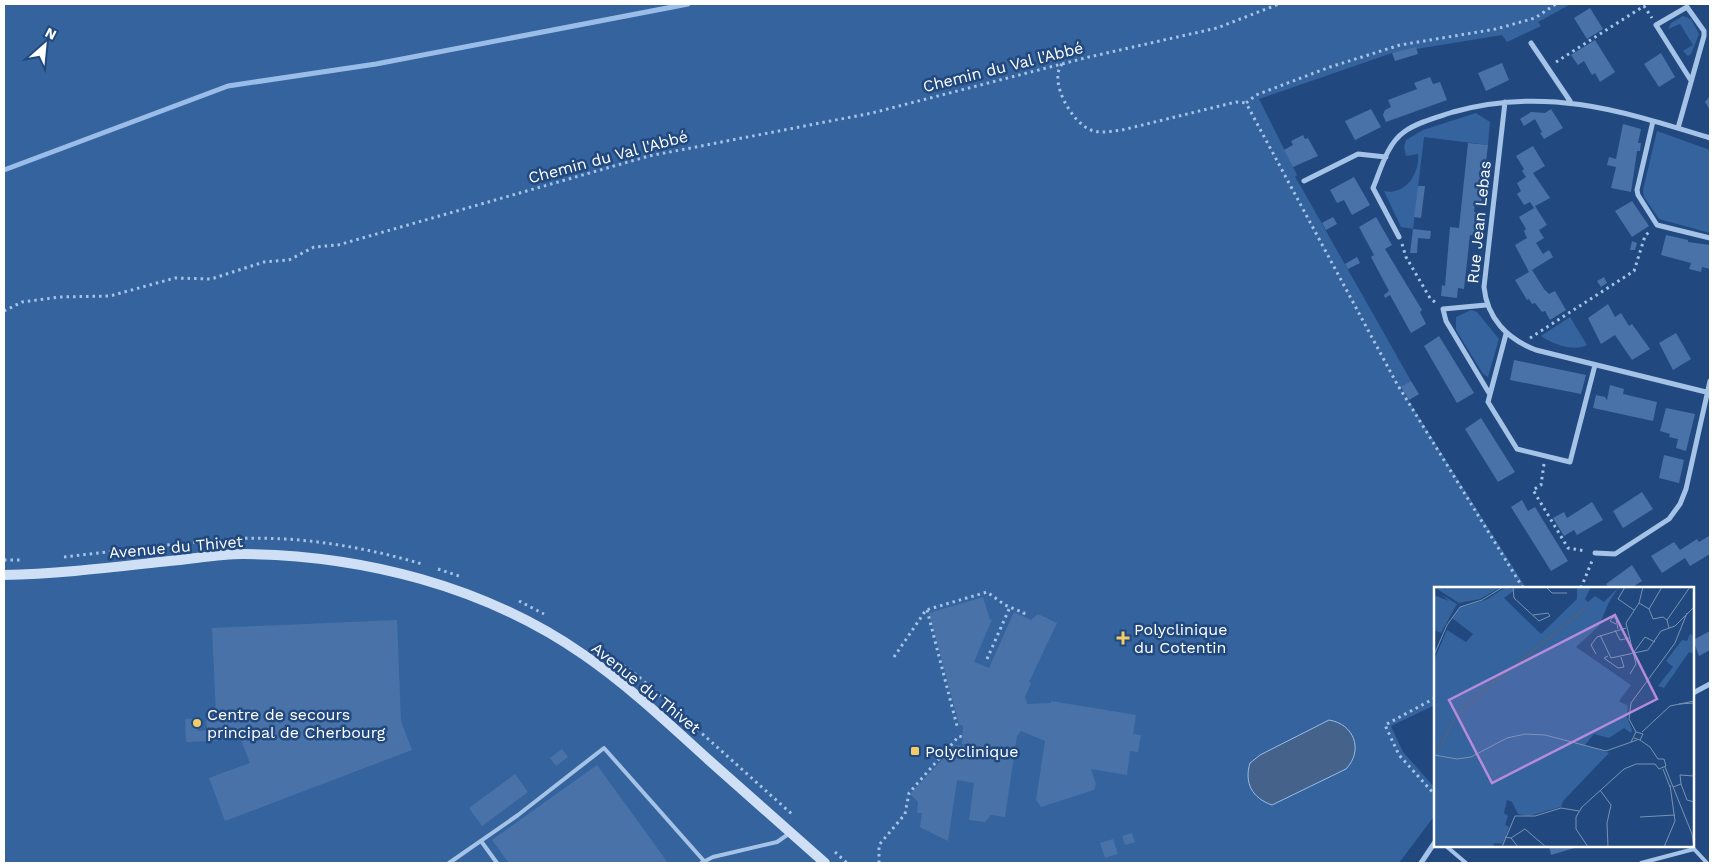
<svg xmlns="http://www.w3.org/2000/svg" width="1714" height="867" font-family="'Work Sans',sans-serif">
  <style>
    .green { fill: #34639d }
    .water { fill: #44628a; stroke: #99bde8 }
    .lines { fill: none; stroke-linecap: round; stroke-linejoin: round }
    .stream { stroke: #99bde8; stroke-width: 5 }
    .building { fill: #4973a8 }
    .path { stroke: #a5c3e7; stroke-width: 3; stroke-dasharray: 2.5 4; stroke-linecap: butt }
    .service { stroke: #a5c3e7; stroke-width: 4 }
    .minor { stroke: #a5c3e7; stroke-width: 5 }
    .secondary { stroke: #cfe0f6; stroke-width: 10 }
    .poi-dot { fill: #f4cc66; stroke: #21497f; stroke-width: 2 }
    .labels { text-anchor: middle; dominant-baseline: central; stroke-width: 5; stroke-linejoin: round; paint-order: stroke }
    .street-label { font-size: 16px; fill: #fff; stroke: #21497f }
    .poi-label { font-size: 16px; fill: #fff; stroke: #21497f; text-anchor: start }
    .inset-river { fill: none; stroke: #44628a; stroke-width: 2.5 }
    .inset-road { fill: none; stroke: #7a92b2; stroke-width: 1 }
    .view { fill: #b68bdc; fill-opacity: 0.15; stroke: #b68bdc; stroke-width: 2.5 }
    .inset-edge { fill: none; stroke: #fff; stroke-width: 2.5 }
  </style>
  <rect width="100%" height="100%" fill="#21497f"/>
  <!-- green -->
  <path class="green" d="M4,4h1567l-33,18 3,4 -34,16 -5,-7 -110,18 -133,46 38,76 -2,2 5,8 111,196 -10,7 125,200h-91v117l-44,21 12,26 32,36v27l-36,48h-1395z
    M1683,16l8,3 8,15 -8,20 -3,2 -5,-5 10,-6 -13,-21 -12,5 3,-6z
    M1476,113l14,9 -2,23 -64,-8 -11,92 -12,-2 -17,-36c21,5 36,-17 34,-37l-12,2 -2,-9 2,-7 17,-10z
    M1657,131l53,19v83l-51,-14 -15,-22 -1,-7z
    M1471,310l6,2 22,27 -11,38 -5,-3 -27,-44v-13z
    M1570,317l17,28c-13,7 -35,-1 -46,-9z"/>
  <!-- water -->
  <path class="water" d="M1329,720c25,4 35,30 17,49l-74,36c-20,-7 -28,-22 -22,-42l10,-8z"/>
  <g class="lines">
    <!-- stream -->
    <path class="stream" d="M4,170l224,-84 148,-22 312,-60"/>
  </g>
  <!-- building -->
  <path class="building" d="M1590,8l13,21 -16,10 -13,-21z
    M1595,40l20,32 -15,10 -5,-9 -3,2 -8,-14 -6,4 -7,-10z
    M1416,47l2,7 -23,7 -3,-8z
    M1661,53l14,24 -16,10 -15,-23z
    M1502,63l7,17 -23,11 -8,-18z
    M1430,77l3,7 7,-2 7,18 -61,22 -3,-7 2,-5 6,-3 -3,-7 29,-11 -3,-6z
    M1710,96v14l-5,-8z
    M1371,109l10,18 -26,13 -10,-19z
    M1551,109l12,19 -19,11 -4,-6 2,-1 -7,-13 -11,7 -4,-7 11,-7 14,1z
    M1623,124l18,5 -3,14h3l-1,8h-3l-6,41 -20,-4 5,-21 -9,-2 2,-8 7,2z
    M1303,135l2,4 3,-1 10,18 -25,11 -9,-17 9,-5 -2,-4z
    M1468,143l20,2 -5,44h-2l1,15 -7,-1 -1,9 6,1 -2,23 -8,-1 -6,54 -6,-1 -1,10 -16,-2 1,-11 3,1 5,-59 9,1z
    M1533,146l12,20 -12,7 17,25 -15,8 12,19 -8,5 5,8 -8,5 7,11 6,-4 4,7 -21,13 12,19 5,5 6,-3 11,19 -16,10 -5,-9 -3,1 -7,-9 -3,1 -3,-5 -2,1 -12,-20 14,-8 -14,-27 12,-7 -3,-7 2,-2 -7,-12 15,-9 -4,-6 -6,3 -7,-11 4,-3 -4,-8 9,-6 -4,-6 2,-2 -8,-13z
    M1354,177l16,28 -18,10 -8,-15 -7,3 -7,-13z
    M1418,186h7l-4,32 -7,-1z
    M1632,201l17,25 -17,11 -17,-26z
    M1333,217l4,7 -11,6 -4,-7z
    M1376,217l16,28 -7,4 37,61 -2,2 6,12 -15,9 -21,-38 -5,3 -1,-3 5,-4 -18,-34 3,-2 -15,-28z
    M1413,229l18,2 -1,8 -12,-1 -1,15h-7z
    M1666,235l22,5v2l22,3v24l-8,-2 -1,5 -12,-3 2,-6 -30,-8z
    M1632,241l5,2 -2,7h-5z
    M1357,257l3,6 -12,6 -3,-5z
    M1604,277l3,6 -6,4 -4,-6z
    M1608,304l7,13 6,-4 8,13 3,-2 18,25 -18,11 -17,-25 -14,9 -13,-26z
    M1676,333l15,26 -18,11 -14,-27z
    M1439,336l35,57 -17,10 -33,-57z
    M1514,360l72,15 -5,19 -71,-14z
    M1411,381l8,13 -10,6 -8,-13z
    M1610,385l14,4 -1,5 34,8 -4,19 -60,-13 3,-13 9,2 2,3z
    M1666,408l29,6 -9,37 -10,-3 2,-9 -9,-2 1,-3 -10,-3z
    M1481,418l34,54 -17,10 -33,-53z
    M1664,455l20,5 -5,23 -20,-5z
    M1642,492l11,17 -30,19 -10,-17z
    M1522,500l6,11 7,-4 33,54 -17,10 -40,-64z
    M1592,502l11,18 -26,15 -3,-5 -10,6 -11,-18 11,-6 3,6z
    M1709,536l1,18 -20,12 -5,-8 -23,15 -11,-17 23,-14 6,8 17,-11 2,3z
    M1632,565l10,16 -11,7h-22l-3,-4z
    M983,597l7,23 2,-1 -18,43 15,6 25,-56 17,8 7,-6 19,9 -28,59 2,1 -6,14 2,7 24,-1v-2l85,14 -3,19 8,1 -3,17 -8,-1 -3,24 -36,-6 5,15 -2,6 -53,17 -5,-7 9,-59 -24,-10 -4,5 -12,81 -14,-2 -6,7 -16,-2 5,-37 -17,-3 -9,61 -28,-14 2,-14h-5l1,-11 -8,-8 46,-49 15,2v-2l-9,-1 1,-18 -4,-2 -30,-111z
    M397,620l4,101 11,29 -187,71 -16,-43 41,-15 -9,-23 -55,2 -1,-23h13v12l9,-1 -1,-15h10l-4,-87z
    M1710,631v19l-11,6 -6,-16z
    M562,749l6,8 -12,9 -6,-8z
    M597,765l71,98h-159l-17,-23z
    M515,774l13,18 -46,34 -13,-18z
    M1132,833l3,9 -10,3 -3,-9z
    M1113,839l5,15 -13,4 -5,-15z
    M1549,846h32l-30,9z"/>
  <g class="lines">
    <!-- path -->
    <path class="path" d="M1556,62l88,-56 8,12
      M1062,64c-14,17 10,59 29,66 10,4 21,1 31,0l114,-28 10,1
      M1402,244l4,13 24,41 6,5
      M4,311l18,-9 38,-5 50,-1 65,-18 36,1 53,-17 25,-2 25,-13 24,-2 311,-89 223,-43 217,-56 128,-29 62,-24
      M1530,338l104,-67 11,-35 5,-5
      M1544,464l-3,21 -8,5 35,58 18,3
      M64,557c55,-6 111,-14 167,-18 63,-4 130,7 191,25
      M4,560h19
      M438,569l24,8
      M1523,588l-126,-204 -151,-281 10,-8 74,-28 70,-22 96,-16 39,-11 21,-14
      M1581,588l11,-27
      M519,601l25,13
      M927,610l30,116
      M894,657l32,-47 61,-18 18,13 19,8 -1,3
      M613,658l26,19 155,139
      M987,659l23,-52
      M1435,698l-50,27 14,30 36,40
      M1693,833l1,7
      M835,852l12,11
      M879,863v-18l26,-31 4,-21 50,-57 3,1"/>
    <!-- service -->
    <path class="service" d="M481,841l16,22
      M1446,846l20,17
      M449,863l69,-48 86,-67 100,113
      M701,863l12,-6 64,-15 13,-9
      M1641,863l53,-14 13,14"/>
    <!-- minor -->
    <path class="minor" d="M1531,43l39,58
      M1505,102l-21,185c3,31 23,52 52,63l174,43
      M1653,121l-16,69 1,5 19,30 53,13
      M1678,128l26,-92v-5l-17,-24 -31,18 34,54
      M1304,181l54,-27 28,3
      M1399,237l-26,-49c8,-19 14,-44 31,-56 13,-10 34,-15 49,-20 93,-26 169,-1 257,26
      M1486,305l-43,4 3,12 43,72
      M1506,334l-18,68 29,47 53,13 25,-97
      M1595,553l20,1 54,-35 11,-15 6,-15 24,-108
      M1693,693l17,-9
      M1421,863l14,-21"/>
    <!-- secondary -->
    <path class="secondary" d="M4,575c55,-1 110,-8 165,-14 24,-2 50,-7 74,-7 119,1 242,32 341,101 45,31 86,70 127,107 38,34 76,67 114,101"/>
  </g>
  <!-- markers -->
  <g class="poi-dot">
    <path d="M1120.5 630.5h5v5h5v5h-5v5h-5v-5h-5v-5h5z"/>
    <circle cx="197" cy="723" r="5"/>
    <rect x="910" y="746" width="10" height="10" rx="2.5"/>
  </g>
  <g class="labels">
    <!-- street labels -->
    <g class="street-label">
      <text transform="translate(1003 67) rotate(-14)">Chemin du Val l'Abbé</text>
      <text transform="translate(608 157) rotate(-15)">Chemin du Val l'Abbé</text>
      <text transform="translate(1479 222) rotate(-84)">Rue Jean Lebas</text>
      <text transform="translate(176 547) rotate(-5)">Avenue du Thivet</text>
      <text transform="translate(646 688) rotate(39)">Avenue du Thivet</text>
    </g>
    <!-- poi labels -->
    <g class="poi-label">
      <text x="1134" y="629">Polyclinique<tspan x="1134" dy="18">du Cotentin</tspan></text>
      <text x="207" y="714">Centre de secours<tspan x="207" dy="18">principal de Cherbourg</tspan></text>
      <text x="925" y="751">Polyclinique</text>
    </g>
  </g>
  <!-- overview -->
  <g transform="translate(1434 587)">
    <rect width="260" height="260" fill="#21497f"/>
    <path d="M0,0h67l-21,12 -21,4zM72,0l9,3 -11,8 37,36 36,-35v-12h14l-6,12 3,3 7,-6 9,6 14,-14 -10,16 -9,22 -23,21 55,38 -12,16 9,5 -1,11 5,13 -1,3 -7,-5 -15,10 -15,-4 -9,11 24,8 -46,48 -2,6 -32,9 -11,-2 -6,-12 -5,-2 -3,13 4,3 -3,9 4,2 -6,17 -9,-1 -1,4h-59v-187l13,-30 19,12 7,-8 -21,-16 8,-11 26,-7zM0,8l15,6 -7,-6 15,9 -16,29 -7,-3zM256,47l4,2v18l-5,-2 -25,36 -6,-2 15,-19 -7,-6 16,-21 5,1z" fill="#34639d"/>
    <path class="inset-river" d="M4,164l16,-31 22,-23 111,-90"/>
    <path class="inset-road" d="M79,0l1,11 25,23 11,-5 -2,-3 -15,2M112,0l6,6h15M191,0l-7,12 16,11M205,16l10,6 4,10 10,-2 4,3 2,8M215,22l13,-22M233,33l23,-33M182,37l-6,-3 3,-4 3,2 2,10M181,43l5,10 9,-2M166,48l11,23 37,-8 13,-19 14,-5 19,-19M200,65l11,-15 10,5M162,67l-5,-9 6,-8 29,-9M0,68l13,-30 13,-18 22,-7 21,-13M174,69l-4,2 14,10 6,-1 -3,-10M196,87l6,-10 -10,-41 13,-20 4,-16M245,117l15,-1M202,145l-7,-13 2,-16 44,-60 12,-30M208,145l28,-26 24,-5M206,153l10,7 8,12M197,155l5,-10 7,2 -3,6 -6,-2M0,168l23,4 14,-2 36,-19 18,-4 20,1 61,16 31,-11M221,177l4,5 7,-3 -2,-7h-6M231,180l27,67 2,13M229,182l7,18M247,197l-1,-9 14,1M239,200l8,-3 6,16 7,2M166,203l11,15 -4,18 1,24M206,230l35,-2M71,250l6,1 7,9M77,251l14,-9 21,18M68,260l13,-31h20l26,-8 18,3M154,260l-12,-18v-12l6,-10 42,-38 12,-5h19M230,260l11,-26 -5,-36"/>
    <path class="view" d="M181,28l42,84 -165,84 -43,-83z"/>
    <rect width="260" height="260" class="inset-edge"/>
  </g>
  <!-- border -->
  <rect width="1714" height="867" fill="none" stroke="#ffffff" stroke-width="10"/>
  <!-- north arrow -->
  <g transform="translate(45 45) rotate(27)" stroke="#21497f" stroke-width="4" paint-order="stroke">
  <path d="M0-4L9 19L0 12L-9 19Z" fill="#ffffff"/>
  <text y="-8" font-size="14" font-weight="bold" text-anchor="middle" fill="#ffffff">N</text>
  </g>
</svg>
